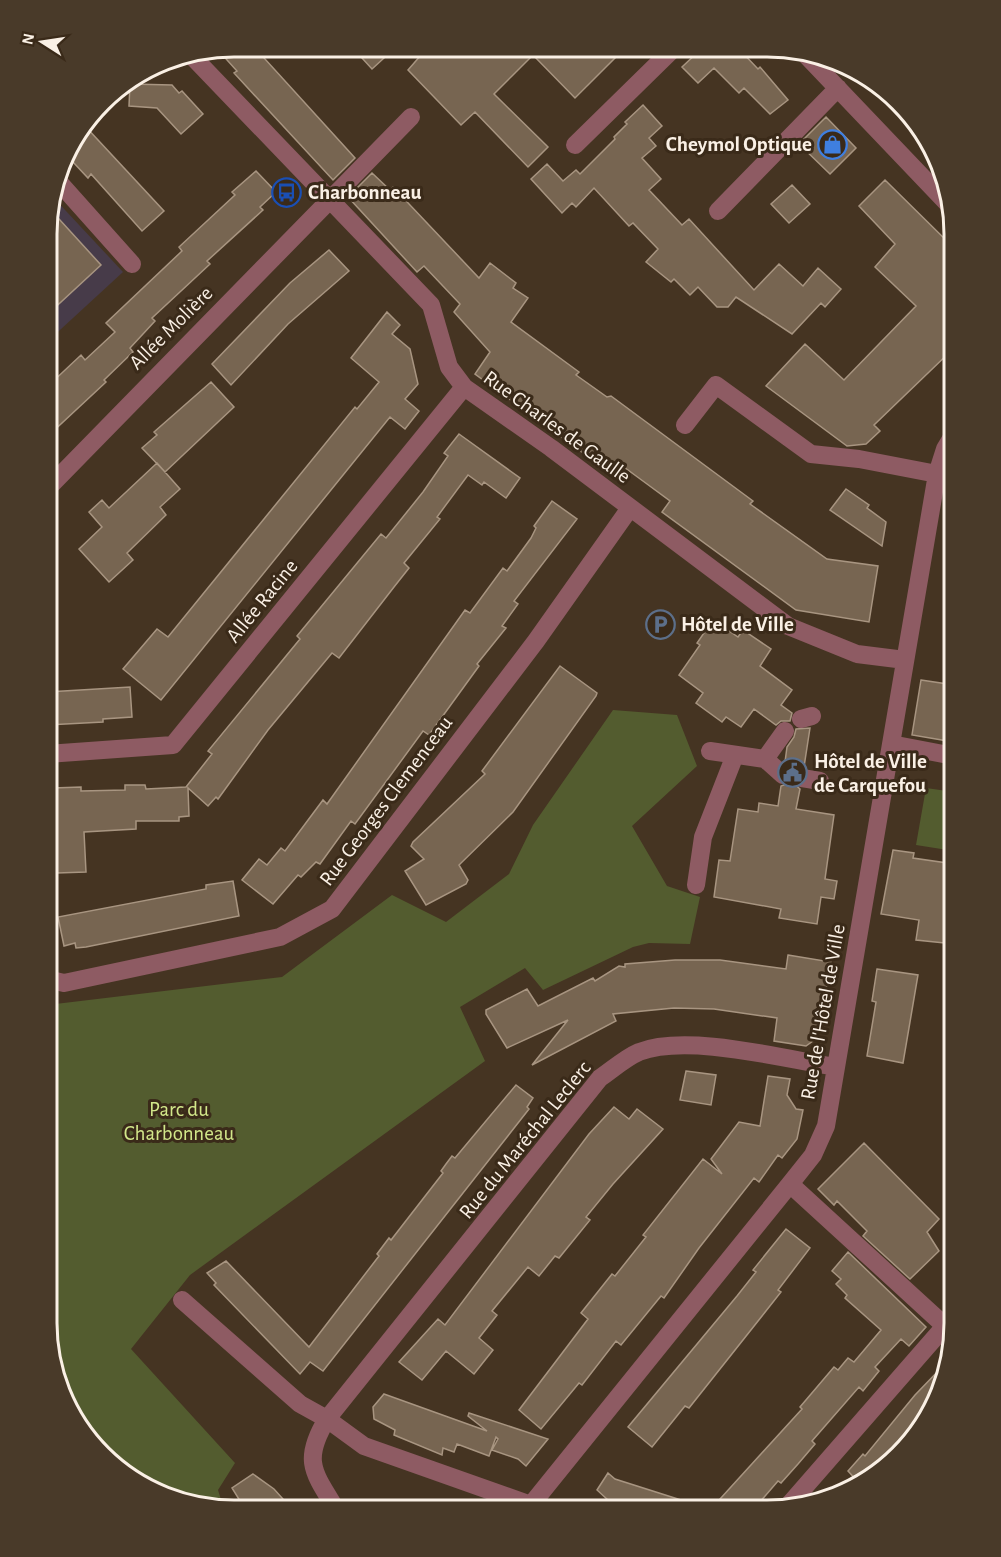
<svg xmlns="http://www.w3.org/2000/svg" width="1001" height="1557" font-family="'Alegreya Sans',sans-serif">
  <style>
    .education { fill: #473b49 }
    .green { fill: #535c2f }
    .building { fill: #776551; stroke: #a89581; stroke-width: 1.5 }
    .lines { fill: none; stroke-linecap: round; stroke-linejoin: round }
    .minor { stroke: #8e5b63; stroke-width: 18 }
    .labels { text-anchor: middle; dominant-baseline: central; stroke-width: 6; stroke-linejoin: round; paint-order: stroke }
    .poi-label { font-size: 21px; font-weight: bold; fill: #faf0e5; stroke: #3a2a19; text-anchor: start }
    .street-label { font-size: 21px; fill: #faf0e5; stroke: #3a2a19 }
    .park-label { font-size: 21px; fill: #d2e78a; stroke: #3a2a19 }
    .rim { fill: none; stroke: #faf0e5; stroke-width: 3 }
  </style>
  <rect width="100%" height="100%" fill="#453422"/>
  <!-- education -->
  <path class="education" d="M52,196l71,76 -75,69v-131z"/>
  <!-- green -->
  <path class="green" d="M613,710l64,5 20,51 -65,60 35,60 33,11 -10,47 -41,-1 -16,4 -90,43 -18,-22 -65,39 25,54 -295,214 -59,74 104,114 -17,27 6,19h-14l-90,-37 -59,-77 -14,-72v-318l235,-28 110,-82 54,27 63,-48 24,-49z
    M926,788l28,4v59l-38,-6z"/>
  <!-- building -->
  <path class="building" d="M234,46l20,1 101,111 -22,22 -99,-107 3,-2 -19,-21z
    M352,47h44l-24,22z
    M428,47l186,1h11l-50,50 -42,-43 -39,39 54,53 -20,20 -53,-55 -14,13 -53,-55z
    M696,48h42l20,21 2,-2 28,33 -18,14 -26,-26 -5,5 -25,-25 -16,15 -16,-16 17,-16z
    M130,84l42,1 7,8 3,-2 21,23 -22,20 -24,-26 -28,-2z
    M643,105l19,21 -13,12 7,8 -14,12 19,21 -12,11 33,35 7,-6 65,71 25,-26 24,22 15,-18 23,21 -16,18 -4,-4 -29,31 -56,-37 -8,10h-11l-19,-20 -8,8 -16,-16 -3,3 -25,-20 12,-13 -25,-26 -4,3 -35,-38 -18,19 -4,-4 -10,10 -31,-34 16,-15 16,17 13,-11 4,4 35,-35 -1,-2 13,-13 -2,-2z
    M826,117l30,31 -26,26 -31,-30z
    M85,126l79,85 -22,20 -51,-57 -3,4 -16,-17 3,-4 -7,-8z
    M256,171l20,21 -16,15 3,3 -56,51 3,3 -58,54 3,3 -25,27 3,4 -29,28 2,2 -58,54v-50l33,-31 4,5 30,-28 -9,-9 76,-72 -3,-4 56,-52 -3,-3z
    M372,173l18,17 3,-3 86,91 11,-15 26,20 -3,5 15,10 -17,24 68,50 -3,3 31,22 4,-1 142,105 -3,3 77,55 51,7 -9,56 -73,-12 -134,-98 8,-11 -23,-17 -30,-22 -8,10 -134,-98 15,-22 -36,-40 6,-8 -36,-38 -7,6 -69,-75z
    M885,180l69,68v100l-80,77 6,6 -14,13 -19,2 -81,-60 39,-42 39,36 72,-74 -41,-39 20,-23 -36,-38z
    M792,185l18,19 -21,19 -18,-19z
    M49,208l52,57 -53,49v-104z
    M329,250l20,21 -61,53 -57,61 -19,-21 78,-81z
    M387,312l13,13 -8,9 18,15 8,35 -13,15 14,12 -14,18 -15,-12 -229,283 -38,-31 34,-40 11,8 187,-230 2,2 22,-27 -28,-24z
    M211,382l23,25 -69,65 -23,-24 15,-13 -3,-3z
    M459,434l61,44 -14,20 -22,-16 -2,3 -14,-10 -31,42 3,2 -36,44 5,5 -15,19 -55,71 -7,-5 -64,77 -50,69 -2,-2 -8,9 -20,-18 1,28 -10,1v4h-43v8l-52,3 2,40 -29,1v-11h-5l-3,-64h5l-1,-10 28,-1v4l44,-1v-5h20l1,4 40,-2 26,-33 -4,-3 92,-112 -3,-3 84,-102 5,4 37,-46 25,-36 -4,-3z
    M157,463l23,26 -20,18 6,8 -39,38 6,7 -24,22 -30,-33 23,-22 -13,-15 13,-12 7,8z
    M846,489l23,16 -2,3 19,14 -4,24 -52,-36z
    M552,501l25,18 -63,82 4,3 -16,22 4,2 -29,36 2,2 -50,69 -6,-4 -68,93 -4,-3 -31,43 -4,-2 -15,15 -3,-2 -25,29 -31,-24 17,-21 8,6 14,-17 4,3 38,-51 4,4 138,-194 5,3 33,-45 4,3 24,-33 5,-10 -2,-2z
    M713,620l25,17 5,-7 28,19 -11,17 32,24 -11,15 11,8 -2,8h-9l-5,4 -22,-16 -13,18 -15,-10 -4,5 -26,-19 7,-10 -24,-18 21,-30 -3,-2z
    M560,666l37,27 -1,3 -83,116 -54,53 9,15 -2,4 -40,21 -21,-34 19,-12 -13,-13 2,-4 72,-68 -3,-3z
    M921,680l33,5v57l-42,-7z
    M130,687l2,30 -29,2v3l-56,3v-33z
    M810,728l-6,39 -11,4 -8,-9 2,-15 7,-10 2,-8z
    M792,782l8,7 -4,20 38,6 -9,64 12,2 -3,18 -13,-2 -4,27 -38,-6 2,-9 -67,-12 5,-37 11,1 8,-52 20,3 1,-9 19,3 3,-20z
    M893,850l21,3 -1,5 41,6v80l-38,-4 3,-20 -38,-6z
    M233,881l6,35 -153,31 -10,1 -1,-5 -11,3 -6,-29 148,-28v-4z
    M788,955l43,7 -14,76 -11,8 -32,-5 3,-23 -63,-9 -40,-1 -61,6 3,7 -84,44 36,-45 -61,28 -21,-34v-4l41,-21 11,17 55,-28 2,3 24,-15 6,1v-3l50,-4h45l66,9z
    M877,969l41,6 -15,88 -36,-7 9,-54 -4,-1z
    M686,1071l30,4 -5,30 -31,-5z
    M768,1076l22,3 -3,16 9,14 7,1 -6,29 -15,19 -4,-3 -19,27 -5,-4 -55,70 -35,50 -3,-2 -40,49 -5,-4 -34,44 -3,-2 -38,46 -22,-19 69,-91 -7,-6 31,-39 3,2 31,-39 -3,-2 60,-76 19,15 -11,-15 28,-37 21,4z
    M516,1085l17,13 -6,9 2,2 -206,262 -13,-9 -10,12 -86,-89 2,-2 -9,-10 19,-12 83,86 70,-91 -2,-2 12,-16 2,2 52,-67 -2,-2 5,-7 6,-8 3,2z
    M614,1107l15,12 8,-10 26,20 -50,55 -27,33 4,3 -31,38 -4,-2 -16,20 -11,-9 -36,44 5,4 -18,23 14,12 -19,24 -28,-23 -24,29 -23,-18 39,-43 7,6 144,-191z
    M864,1143l75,76 -12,13 12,19 -29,28 -47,-43 4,-5 -30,-30 -3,4 -16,-16z
    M786,1229l24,19 -32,42 3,2 -92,116 -4,-2 -33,41 -24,-20 109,-131 19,-24 -3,-2z
    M848,1252l78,75 -17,19 -8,-7 -26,28 4,4 -16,20 -4,-4 -47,54 3,3 -17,20 -17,19 -3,-2 -25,29h-43l92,-101 -2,-2 34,-40 4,3 10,-12 6,4 27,-32 -36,-32 2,-3 -11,-11 5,-5 -9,-8z
    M944,1365l-21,62 -33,37 -31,19 -11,-12 15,-17 2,2 50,-61z
    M384,1394l103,37 -19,-15 1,-3 79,26 -22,27 -8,-7 -26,-9 6,-11 -2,-2 -7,19 -32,-12 -3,8 -11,-4 -1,7 -48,-20 1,-5 -21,-11 -1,-12z
    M608,1473l7,6 85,27 -1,4h-92l2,-9 -12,-11z
    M253,1474l21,15 18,20h-47l-13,-21z"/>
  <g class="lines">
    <!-- minor -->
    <path class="minor" d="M805,54l144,151
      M191,55l240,250 18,62 15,20 87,61 237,178 69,28 48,6
      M575,145l99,-97
      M57,180l75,84
      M718,211l120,-123
      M685,425l31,-40 95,69 48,5 78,15
      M48,488l363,-371
      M801,719l11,-3
      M891,744l63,12
      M710,751l55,8 18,16
      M47,754l126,-9 291,-358
      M765,759l20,-28
      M802,778l18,3
      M696,885l7,-48 32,-82
      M47,979l17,4 216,-46 52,-28 204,-268 94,-133
      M790,1184l155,142
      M182,1300l118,104 27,15 37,27 181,64
      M531,1505l259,-321 23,-29 13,-29 111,-652 8,-25 9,-15
      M788,1506l157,-180 9,-16
      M336,1509c-23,-37 -34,-49 -9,-90l273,-341c12,-8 25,-20 39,-26 48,-19 145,7 197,15"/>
  </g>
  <!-- icons -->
  <defs>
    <symbol id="shop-ring" viewBox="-11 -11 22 22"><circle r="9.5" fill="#3a2a19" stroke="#3f7fe0" stroke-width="1.5"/><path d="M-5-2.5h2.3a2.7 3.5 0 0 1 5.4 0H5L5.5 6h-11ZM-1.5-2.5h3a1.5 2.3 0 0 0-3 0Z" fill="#3f7fe0"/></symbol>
    <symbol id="bus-ring" viewBox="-11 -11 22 22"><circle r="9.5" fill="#3a2a19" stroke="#1a4fb4" stroke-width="1.5"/><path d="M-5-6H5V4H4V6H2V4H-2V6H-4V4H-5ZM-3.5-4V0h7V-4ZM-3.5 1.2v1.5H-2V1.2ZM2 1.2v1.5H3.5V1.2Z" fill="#1a4fb4"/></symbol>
    <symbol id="parking-ring" viewBox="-11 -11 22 22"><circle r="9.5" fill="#3a2a19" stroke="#5c6f8a" stroke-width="1.5"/><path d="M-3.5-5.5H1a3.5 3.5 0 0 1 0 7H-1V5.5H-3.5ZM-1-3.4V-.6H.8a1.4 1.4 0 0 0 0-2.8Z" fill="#5c6f8a"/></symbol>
    <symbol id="civic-ring" viewBox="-11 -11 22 22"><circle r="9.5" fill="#3a2a19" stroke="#5c6f8a" stroke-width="1.5"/><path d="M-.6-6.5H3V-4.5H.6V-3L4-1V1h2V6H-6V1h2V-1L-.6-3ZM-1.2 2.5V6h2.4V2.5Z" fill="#5c6f8a"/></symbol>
  </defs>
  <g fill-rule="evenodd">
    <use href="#shop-ring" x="816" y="128" width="33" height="33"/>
    <use href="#bus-ring" x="270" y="176" width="33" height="33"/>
    <use href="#parking-ring" x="644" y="608" width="33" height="33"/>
    <use href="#civic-ring" x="776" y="756" width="33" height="33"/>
  </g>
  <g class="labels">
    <!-- poi labels -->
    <g class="poi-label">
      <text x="812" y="144" text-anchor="end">Cheymol Optique</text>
      <text x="308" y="192">Charbonneau</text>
      <text x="681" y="624">Hôtel de Ville</text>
      <text x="814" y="761">Hôtel de Ville<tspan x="814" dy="24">de Carquefou</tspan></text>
    </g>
    <!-- street labels -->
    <g class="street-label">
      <text transform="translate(171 328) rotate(-45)">Allée Molière</text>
      <text transform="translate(557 427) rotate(36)">Rue Charles de Gaulle</text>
      <text transform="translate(262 601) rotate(-51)">Allée Racine</text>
      <text transform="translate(386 801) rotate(-53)">Rue Georges Clemenceau</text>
      <text transform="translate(823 1012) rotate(-80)">Rue de l'Hôtel de Ville</text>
      <text transform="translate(525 1140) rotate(-51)">Rue du Maréchal Leclerc</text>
    </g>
    <!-- park labels -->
    <g class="park-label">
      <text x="179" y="1109">Parc du<tspan x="179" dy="24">Charbonneau</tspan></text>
    </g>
  </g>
  <!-- crop -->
  <path d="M0 0H1001V1557H0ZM234 57H767A177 177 0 0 1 944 234V1323A177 177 0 0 1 767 1500H234A177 177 0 0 1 57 1323V234A177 177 0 0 1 234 57Z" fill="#493a29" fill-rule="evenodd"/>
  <path class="rim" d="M234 57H767A177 177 0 0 1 944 234V1323A177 177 0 0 1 767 1500H234A177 177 0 0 1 57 1323V234A177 177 0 0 1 234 57Z"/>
  <!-- north arrow -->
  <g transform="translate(42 42) rotate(282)" stroke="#3a2a19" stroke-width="4.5" paint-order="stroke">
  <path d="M0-4.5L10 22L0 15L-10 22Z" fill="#faf0e5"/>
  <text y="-9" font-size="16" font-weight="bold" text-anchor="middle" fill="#faf0e5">N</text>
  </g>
</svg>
